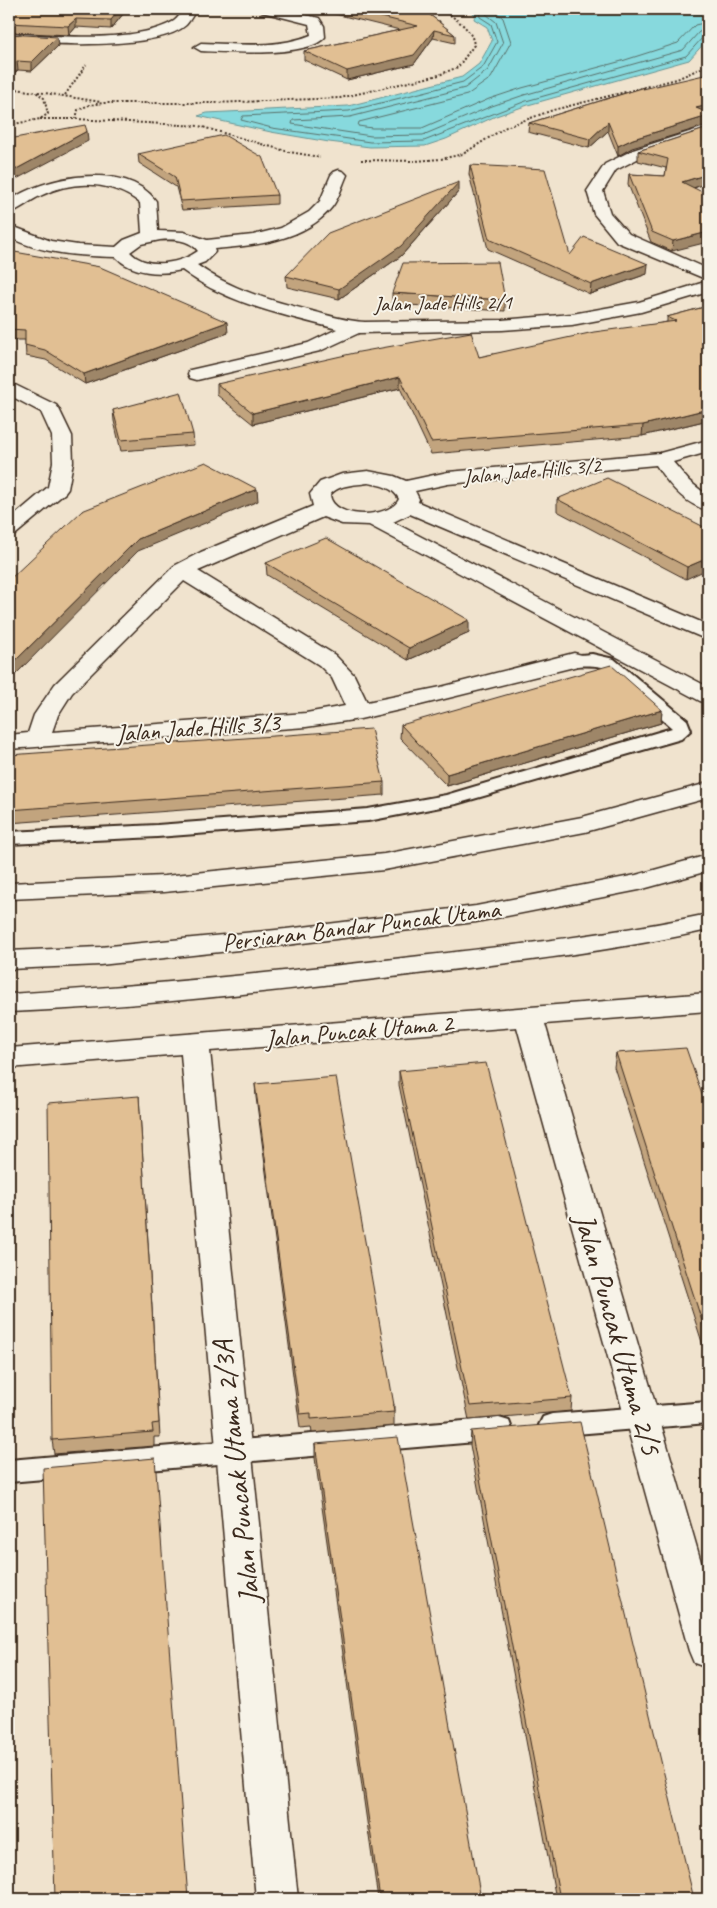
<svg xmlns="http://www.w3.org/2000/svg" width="717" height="1908" font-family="Caveat,sans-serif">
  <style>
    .water { fill: #87d9dd; stroke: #699391 }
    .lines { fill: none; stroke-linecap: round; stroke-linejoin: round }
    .shore { stroke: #59706a; stroke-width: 1 }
    .lane-casing { stroke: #3b2a1e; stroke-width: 4 }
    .street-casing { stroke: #3b2a1e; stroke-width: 3 }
    .secondary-casing { stroke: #3b2a1e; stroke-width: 3 }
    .path { stroke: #3b2a1e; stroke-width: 2; stroke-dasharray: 2 2; stroke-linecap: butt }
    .lane { fill: #f7f3e8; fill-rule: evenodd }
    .street { fill: #f7f3e8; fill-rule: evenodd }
    .secondary { fill: #f7f3e8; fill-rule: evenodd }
    .wall { fill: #c2a47e; stroke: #3b2a1e }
    .shaded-wall { fill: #9e8667; stroke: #3b2a1e }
    .building { fill: #e1bf93; stroke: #3b2a1e }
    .labels { text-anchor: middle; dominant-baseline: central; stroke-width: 4; stroke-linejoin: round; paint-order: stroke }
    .far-street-label { font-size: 21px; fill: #3b2a1e; stroke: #f7f3e8 }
    .street-label { font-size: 25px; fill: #3b2a1e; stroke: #f7f3e8 }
    .near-street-label { font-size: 30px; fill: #3b2a1e; stroke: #f7f3e8 }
  </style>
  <rect width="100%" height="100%" fill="#f0e3ce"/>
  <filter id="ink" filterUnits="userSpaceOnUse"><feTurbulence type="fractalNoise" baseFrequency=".02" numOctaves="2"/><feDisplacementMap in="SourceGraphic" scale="10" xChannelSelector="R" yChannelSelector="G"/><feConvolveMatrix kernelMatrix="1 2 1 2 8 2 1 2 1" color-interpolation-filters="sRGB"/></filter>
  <g filter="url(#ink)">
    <!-- water -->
    <path class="water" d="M462,9h246v30l-19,21 -161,45 -32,11 -50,23 -21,7 -55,1 -41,-5 -58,-10 -73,-16 9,-3 141,-7 32,-8 82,-21 17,-13 13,-23 -5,-14 -13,-8 1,-5z"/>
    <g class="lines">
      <!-- shore -->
      <path class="shore" d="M475,9l4,3 1,5 11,7 6,18 -14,25 -20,15 -114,29 -106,5 -2,4 31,8 98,14 54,-1 102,-40 160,-45 17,-19 5,-1
        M484,9l2,5 10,8 7,21 -15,27 -23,18 -115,29 -57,3 -1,4 79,12 52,-1 69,-29 32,-11 159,-45 16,-18 9,-3
        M493,9l10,9 8,24 -20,36 -24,17 -108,27 -1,4 14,2h50l67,-29 33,-11 100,-27 56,-18 17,-18 13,-3"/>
      <defs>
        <path id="lane" d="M592,654l22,5 73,61 4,10 -10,9 -225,65 -88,17 -211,16 -148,7v-12l148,-7 211,-16 78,-14 226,-67 -70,-61c-12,-3 -23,0 -34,-3l-3,-4 3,-4z
          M708,1402v21l-156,13 -9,-3 -4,-8 4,-8 9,-3z
          M499,1418l10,3 3,8 -3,8 -10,3 -490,42v-22z"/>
        <path id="street" d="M184,9h13c-4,5 -7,12 -11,16 -29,26 -139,19 -177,16v-8c45,3 126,11 165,-12 4,-3 7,-8 10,-12z
          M261,9h20l38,9 5,8 1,11c-17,21 -98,15 -124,14l-7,-4 7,-4c37,1 75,6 110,-8l-2,-11 -47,-12z
          M708,126v9l-65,21 -27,14 -13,21 7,22 19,21 79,35v11l-91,-38 -23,-28 -7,-23 18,-27 28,-14z
          M339,170l5,2 3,3c-5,11 -8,23 -15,32 -27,34 -78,39 -118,42l1,3 -10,10 -8,3c34,25 75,36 115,46 18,5 35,10 53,11l137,-2 70,-6 67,-12 69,-21v11l-67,20 -69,13 -70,5 -143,3 -39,18 -123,29 -7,-2 -2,-4 2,-4 118,-27 29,-14c-53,-14 -110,-25 -155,-59 -22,5 -50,4 -66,-13 -36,-1 -75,-3 -107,-20v-12l42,16 27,4 38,2 8,-7 18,-7 -2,-30c-29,-23 -68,-23 -100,-7 -11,5 -20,14 -31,17v-12c34,-25 118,-41 147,0l2,30 26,1 23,8 46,-5 28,-7 28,-16 11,-11 11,-26 3,-3zM160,240c13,-1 29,-1 38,11 -18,13 -51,19 -68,1l11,-8z
          M9,382l47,23 3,4 13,27 1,26 -5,27 -3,4 -49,41 -7,2v-16l39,-33 5,-25 -1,-26 -11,-24 -32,-17z
          M708,440v12l-35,10 16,19 19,15v14c-23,-5 -40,-26 -52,-45l-208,19 -33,7 4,8 -1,3 290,123v15l-298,-126 -17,8 315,165v16l-8,-2 -331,-176 -27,-1 -19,-7 -125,54 137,84 19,20 13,27 74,-15 133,-34 8,2 3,5 -3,5 -174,43 -48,11 -54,8 -297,22v-14l19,-2 6,-18 21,-31 119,-118 27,-14 112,-46 -3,-12 10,-12 22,-8 26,-3 26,5 12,5 42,-9 212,-19zM368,483c12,2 25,4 31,16 -9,20 -66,21 -69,-4 9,-11 25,-10 38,-12zM184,581l135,84 13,13 13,28 -39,7 -254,19 6,-17 14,-22z
          M708,783v15l-123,34 -201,38 -220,22 -155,7v-16l155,-7 220,-22 198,-37z
          M708,993v18l-163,13 163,562v82l-14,-5 -5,-12 -172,-624 -307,24 88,848h-42l-75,-845 -172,14v-20z"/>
        <path id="secondary" d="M708,855v16l-69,19 -163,32 -190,23 -186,20 -91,4v-18l91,-4 186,-18 190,-23 160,-31z
          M708,914v16c-99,22 -199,33 -299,45 -133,16 -267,32 -400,37v-18c137,-8 274,-22 411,-38 96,-11 193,-22 288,-42z"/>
      </defs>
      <!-- lane casing -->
      <use href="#lane" class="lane-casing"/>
      <!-- street casing -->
      <use href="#street" class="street-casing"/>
      <!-- secondary casing -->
      <use href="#secondary" class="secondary-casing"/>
      <!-- path -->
      <path class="path" d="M9,88l27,4 8,6 4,16 -8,5 -31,6
        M38,92l63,10
        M65,95l21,-30
        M40,119h36l123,7 90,26 31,5
        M76,119l2,-9 11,-5 15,-2h110l126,-5 99,-23 19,-8 16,-22c-2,-17 -19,-26 -32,-36
        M361,160l54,1 26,-2 22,-5 43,-27 47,-17 124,-31 31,-14"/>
      <!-- lane -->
      <use href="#lane" class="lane"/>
      <!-- street -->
      <use href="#street" class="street"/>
      <!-- secondary -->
      <use href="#secondary" class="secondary"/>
    </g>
    <!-- wall -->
    <path class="wall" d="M9,9h118l-16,20 -35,-2 -7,8 -60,-3z
      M315,9h107l16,12h2v2l15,12v8l-22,-5 -19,26 -67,16 -43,-20v-9l96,-21z
      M9,34l49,12 -26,25 -14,-1 -6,5h-3z
      M645,87l-13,61 -14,8 -10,-25 -19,17 -61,-16 1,-9z
      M708,128v55l-14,5 -22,63 -21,-9 -23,-58 1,-10 36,2 1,-8 -28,-7v-10z
      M138,154l139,41v9l-95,6 -6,-23 -37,-24z
      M470,165l100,90 77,19 -57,20 -102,-45 -19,-75z
      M459,191l-58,65 -62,43 -52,-12 -1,-11z
      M9,251l219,82 -143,51 -39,-24 -20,-4 -1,-16h-16z
      M392,293l113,7v11l-113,-7z
      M708,306v114l-66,16 -211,18 -31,-66 -147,36 -36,-29v-11l262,-27 188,-35v-5z
      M113,410l80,24 1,11 -73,6 -7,-30z
      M557,499l151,30 -22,50 -129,-68z
      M266,563l203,70 -61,27 -141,-85z
      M662,710l-1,13 -214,63 -47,-48 1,-13z
      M9,755l375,27v13l-375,28z
      M616,1053l92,59v249l-94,-294z
      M399,1071l173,327 -1,13 -102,9 -70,-335z
      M255,1084l139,321v21l-82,7 -1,-6 -11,1 -44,-331z
      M139,1096l21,341h-6v9l-100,8 -2,-14z
      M471,1431l223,468h-138l-86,-454z
      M315,1444l166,455h-103l-63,-441z"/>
    <!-- shaded-wall -->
    <path class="shaded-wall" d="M120,9h7l-16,20v-9z
      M76,19v8l-7,8 -1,-9z
      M434,30l-1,8 -19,26 -67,16v-9z
      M57,37l1,9 -26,25v-9z
      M17,61l1,9 -6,5 -1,-9z
      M708,105v9l-12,-6z
      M708,116v9l-76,23 -14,8v-10l15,-7z
      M608,122v9l-19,17 1,-9z
      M87,131l1,10 -79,42v-10z
      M708,174v9l-27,9 1,-10z
      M459,182v9l-58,65 -62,43v-10z
      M708,232v10l-36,9 1,-10z
      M648,264l-1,10 -57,20 1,-10z
      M227,322l1,11 -143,51 -1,-10z
      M400,377v11l-147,36v-11z
      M708,409v11l-66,16 1,-11z
      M257,489l1,12 -120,50 -129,130v-14l129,-128z
      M708,558v11l-22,10 1,-12z
      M469,620v13l-61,27 1,-12z
      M662,710l-1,13 -214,63v-12z"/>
    <!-- building -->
    <path class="building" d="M9,9h111l-9,11 -35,-1 -8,7 -59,-3z
      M349,9h73l16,12h2l-1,1 16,13 -21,-5 -20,25 -67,16 -43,-20 114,-25z
      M9,34l48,3 -25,25 -15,-1 -6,5h-2z
      M704,75l4,2v28l-12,3 12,5v3l-75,23 -15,7 -10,-24 -18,17 -61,-16 116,-36 -2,2z
      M85,125l2,6 -78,42v-34z
      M708,128v46l-26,8 26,13v37l-35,9 -21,-9 -23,-58 36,2 3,-17 -30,-8z
      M224,135l38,22 15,38 -96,6 -6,-24 -37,-23z
      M470,165l75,4 25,86 14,-18 64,27 -57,20 -102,-45z
      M459,182l-58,64 -62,43 -53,-13 42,-43z
      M9,251l91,16 127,55 -143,52 -39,-24 -20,-5v-15l-16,-1z
      M498,262l7,38 -113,-7 11,-30z
      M708,306v103l-65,16 -212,17 -31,-65 -147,36 -36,-29 142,-32 112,-20 8,25 115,-25 82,-11 -9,-4z
      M181,392l12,42 -72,6 -8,-30z
      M206,462l51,27 -119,50 -129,128v-87l73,-69z
      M607,478l101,51v29l-21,9 -130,-68z
      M326,538l143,82 -60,28 -143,-85z
      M611,665l51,45 -215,64 -46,-49z
      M371,729l13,53 -375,28v-55z
      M686,1048l22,64v228l-92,-287z
      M486,1063l86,335 -102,8 -71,-335z
      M336,1077l58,328h-1l1,7 -83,7v-6l-11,1 -45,-330z
      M139,1096l20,327 -7,1 1,8 -101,8 -4,-337z
      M580,1422l114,477h-134l-89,-468z
      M398,1437l83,462h-101l-65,-455z
      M155,1458l33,441h-133l-12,-431z"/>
  </g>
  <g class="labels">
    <!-- far-street labels -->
    <g class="far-street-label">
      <text transform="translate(443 303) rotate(-1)">Jalan Jade Hills 2/1</text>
      <text transform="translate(532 471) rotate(-5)">Jalan Jade Hills 3/2</text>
    </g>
    <!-- street labels -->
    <g class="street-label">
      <text transform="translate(198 728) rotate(-4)">Jalan Jade Hills 3/3</text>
      <text transform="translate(361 926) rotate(-7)">Persiaran Bandar Puncak Utama</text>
      <text transform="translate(359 1031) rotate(-5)">Jalan Puncak Utama 2</text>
    </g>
    <!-- near-street labels -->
    <g class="near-street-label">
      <text transform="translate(618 1334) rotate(74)">Jalan Puncak Utama 2/5</text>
      <text transform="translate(236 1472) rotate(-96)">Jalan Puncak Utama 2/3A</text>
    </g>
  </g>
  <!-- margin -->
  <rect width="717" height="1908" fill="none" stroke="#f7f3e8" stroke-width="30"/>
  <rect x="15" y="15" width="687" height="1878" fill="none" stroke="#3b2a1e" stroke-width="2" filter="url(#ink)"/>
</svg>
